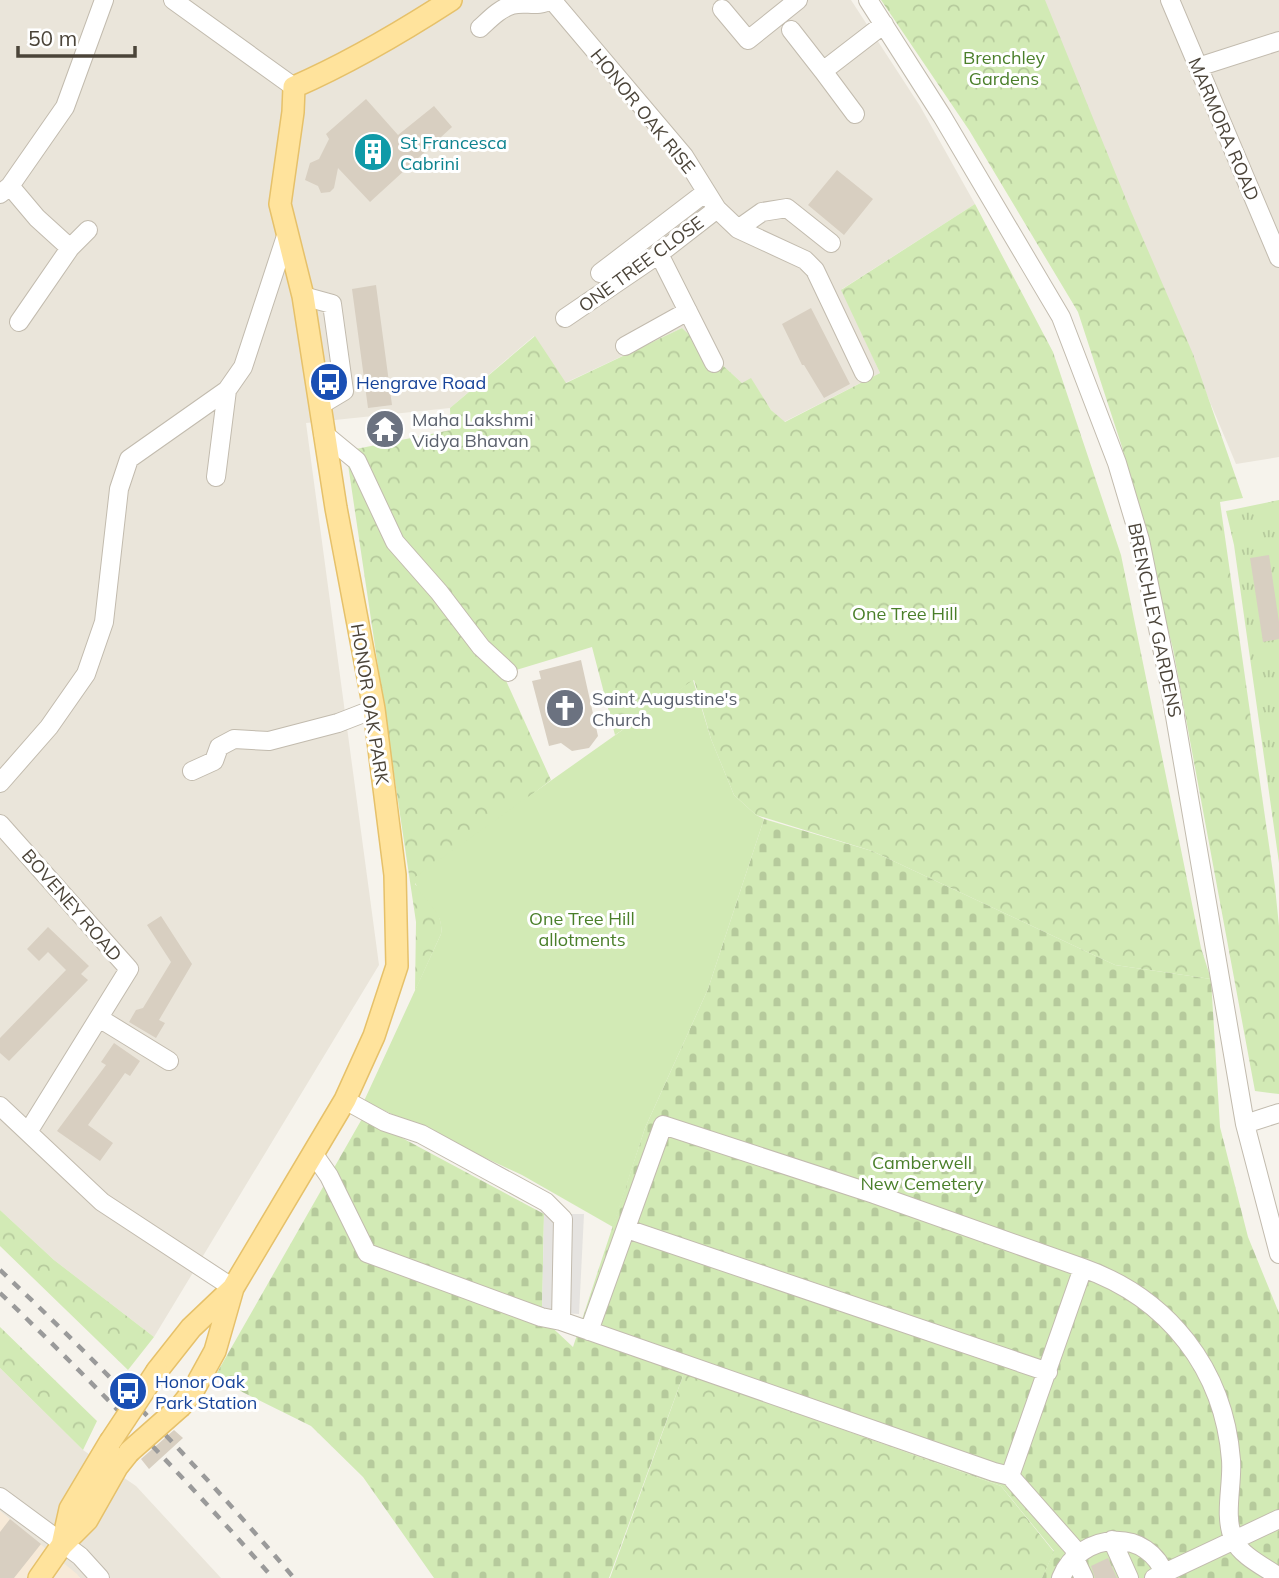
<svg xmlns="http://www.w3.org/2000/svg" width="1279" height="1578" font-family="Mulish,sans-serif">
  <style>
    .residential { fill: #eae5da }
    .commercial { fill: #f7ead8 }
    .grass { fill: url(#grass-tufts) }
    .forest { fill: url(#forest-crowns) }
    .cemetery { fill: url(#cemetery-stones) }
    .garden { fill: #d2eab5 }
    .parking { fill: #e5e3e0 }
    .building { fill: #d8cfc1 }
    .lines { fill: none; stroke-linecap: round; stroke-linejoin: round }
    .minor-casing { stroke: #c2bbae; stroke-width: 20 }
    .major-casing { stroke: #e6c16a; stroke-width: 24 }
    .minor { stroke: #fff; stroke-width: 18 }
    .major { stroke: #ffe39c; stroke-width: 21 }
    .rail { stroke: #9a9a9a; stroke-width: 4.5; stroke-dasharray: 9 9; stroke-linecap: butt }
    .major-bridge-casing { stroke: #e6c16a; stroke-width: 24; stroke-linecap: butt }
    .major-bridge { stroke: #ffe39c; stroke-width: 21 }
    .labels { text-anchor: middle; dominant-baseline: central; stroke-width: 6; stroke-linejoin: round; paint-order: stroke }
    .park-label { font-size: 18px; fill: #4a7f2a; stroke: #fff }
    .street-label { font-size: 18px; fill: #4b4439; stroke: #fff }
    .culture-label { font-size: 18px; fill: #0d838f; stroke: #fff; text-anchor: start }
    .transit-label { font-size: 18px; fill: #164399; stroke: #fff; text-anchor: start }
    .worship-label { font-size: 18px; fill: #5b616d; stroke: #fff; text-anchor: start }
  </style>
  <defs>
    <pattern id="grass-tufts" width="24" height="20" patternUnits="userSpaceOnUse" patternTransform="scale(1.75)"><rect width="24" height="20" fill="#d2eab5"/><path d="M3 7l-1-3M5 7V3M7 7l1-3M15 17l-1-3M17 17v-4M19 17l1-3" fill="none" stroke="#b6ca9c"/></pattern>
    <pattern id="forest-crowns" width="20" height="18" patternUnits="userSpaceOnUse" patternTransform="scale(1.75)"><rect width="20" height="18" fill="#d2eab5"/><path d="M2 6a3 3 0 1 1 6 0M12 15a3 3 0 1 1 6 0" fill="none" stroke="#b6ca9c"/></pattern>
    <pattern id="cemetery-stones" width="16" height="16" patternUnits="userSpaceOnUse" patternTransform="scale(1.75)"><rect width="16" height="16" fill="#d2eab5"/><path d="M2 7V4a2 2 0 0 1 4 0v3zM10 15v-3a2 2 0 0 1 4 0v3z" fill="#b6ca9c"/></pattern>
  </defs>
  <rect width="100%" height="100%" fill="#f6f3ec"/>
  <!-- residential -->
  <path class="residential" d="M0,0h851l69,106 55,98 -133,85 38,84 -96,49 -13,-12 -20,-31 -8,5 -61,-56 -117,55 -31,-47 -84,72 -144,15 73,542 -225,372 -100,-77 -54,-50z
    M1041,0h238v457l-43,7z
    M0,1368l83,82 53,36 85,92h-141l-80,-67z"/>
  <!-- commercial -->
  <path class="commercial" d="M0,1511l77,63 3,4h-80z"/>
  <!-- grass -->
  <path class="grass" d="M1279,500v363l-45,-318 -8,-34z"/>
  <!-- forest -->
  <path class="forest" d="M881,0h164l85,209 63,145 50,144 -23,4 55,385 4,39v168l-24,-3 -82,-442 -51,-202 -44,-135 -109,-182z
    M975,204l78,148 68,203 80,393 10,31 -96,-14 -243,-114 -116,-36 -22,-20 -23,-56 -17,-59 -79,55 -23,-88 -89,27 48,106 -136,104c13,15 29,29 26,50l-26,57 1,-69 -70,-471 105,-21 -1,-22 85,-72 31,47 116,-55 60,55 9,-5 20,32 14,12 95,-49 -39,-83z
    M0,1210l54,50 100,77 -26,33 -128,-124z
    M0,1327l97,94 -14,29 -83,-82z
    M684,1373l317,113 53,66 -12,26h-432z"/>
  <!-- cemetery -->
  <path class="cemetery" d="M764,819l108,32 243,114 96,14 9,148 28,110 31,76v265h-237l12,-27 -53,-65 -317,-113 -75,205h-175l-71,-101 -52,-51 -97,-48 149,-261 181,97 -2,104 31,29 72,-219 63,-139z"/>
  <!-- garden -->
  <path class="garden" d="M693,680l18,59 23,56 22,20 8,4 -56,170 -63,139 -32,99 -91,-52 -158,-74 77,-167c4,-28 -27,-36 -26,-57z"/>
  <!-- parking -->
  <path class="parking" d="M544,1214h40l-5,100 -37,-2z"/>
  <!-- building -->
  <path class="building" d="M366,99l32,36 36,-29 18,21 -82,75 -32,-34 -4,20 -4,4 -9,1 -3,-7 -13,-6 5,-17 9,-4 10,-20 -3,-5z
    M837,170l36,29 -29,36 -36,-30z
    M376,285l16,120 -24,3 -16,-119z
    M811,308l39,76 -26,14 -20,-33h-2l-20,-41z
    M1269,555l10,67v17l-16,3 -13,-84z
    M581,660l17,76 -9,12 -17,3 -11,-8 -12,3 -17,-65 9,-2 -2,-8z
    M161,916l31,48 -33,56 6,3 -9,15 -27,-16 7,-12 7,-2 28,-46 -24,-37z
    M48,927l41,39 -8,8 7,6 -79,81 -9,-8v-15l66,-68 -18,-18 -9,9 -12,-12z
    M114,1043l26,18 -10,15 -5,-3 -37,52 25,18 -13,18 -43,-30 49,-66 -5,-3z
    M174,1430l9,8 -34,31 -8,-10z
    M10,1519l31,25 -27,34h-14v-46z
    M1108,1558l9,20h-22l-4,-12z"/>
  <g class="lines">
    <defs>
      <path id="minor" d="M173,0l121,87
        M552,0l132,156 33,53 21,20 67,31 10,10 49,103
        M868,0l74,116 119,201 56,146 23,77 30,147 75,437 34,130
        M1170,0l109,258
        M722,9l26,31 50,-40
        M480,28c10,-9 19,-19 32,-23 13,-4 26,3 38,-5
        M791,30l32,41
        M1198,67l81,-26
        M855,114l-32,-43 61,-47
        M10,186l27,32 33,30
        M0,194l10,-8 55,-79 39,-107
        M738,229l24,-17 25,-4 44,35
        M659,254l55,109
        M600,273l106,-81
        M303,296l29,8 12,87 -25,15
        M565,318l94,-64 58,-45
        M19,322l51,-74 18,-18
        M625,346l63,-35
        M323,433l34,28 38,81 44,50 42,55 27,25
        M216,477l11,-87
        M192,771l22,-10 5,-14 15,-8 35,2 69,-18 36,-14
        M0,783l49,-56 37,-53 18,-52 15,-133 10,-30 98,-69 16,-23 44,-134
        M0,824l129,145 -101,163
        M99,1018l70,43
        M345,1100l40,22 36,12 125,68 17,17 -2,102
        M0,1106l102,96 131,86
        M1245,1124l34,-11
        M313,1153l16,23 38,77 174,64 20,4 433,151 16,4 68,77
        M627,1229l421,143
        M589,1331l74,-206 211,69 209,74c85,30 141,101 148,192 2,25 -8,56 3,80 7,16 31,27 45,37
        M1010,1476l73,-208
        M0,1497l80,59 20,22
        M1112,1540l17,38
        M1074,1557l10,21
        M1061,1578c19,-47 89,-52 105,0
        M1154,1578l125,-59"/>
      <path id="major" d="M157,1371l34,-43 41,-39
        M181,1406l12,-15 22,-40 18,-63 112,-188 29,-64 23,-70 -2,-91 -21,-166 -38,-201 -33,-212 -23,-92 13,-92 1,-25c55,-24 106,-54 157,-87
        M62,1545l8,-36 40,-67
        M39,1578l23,-33 25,-25 30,-53 12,-15"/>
    </defs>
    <!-- minor casing -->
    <use href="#minor" class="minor-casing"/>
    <!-- major casing -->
    <use href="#major" class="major-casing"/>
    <!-- minor -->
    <use href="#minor" class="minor"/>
    <!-- major -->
    <use href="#major" class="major"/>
    <!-- rail -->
    <path class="rail" d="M0,1270c103,97 202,200 294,308
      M0,1293c95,91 186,186 273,285"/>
    <defs>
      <path id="major-bridge" d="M110,1442l47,-71
        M129,1452l52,-46"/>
    </defs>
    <!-- major-bridge casing -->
    <use href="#major-bridge" class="major-bridge-casing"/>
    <!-- major-bridge -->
    <use href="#major-bridge" class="major-bridge"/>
  </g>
  <!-- icons -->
  <defs>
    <symbol id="building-disc" viewBox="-11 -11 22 22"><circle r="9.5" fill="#0f9aa8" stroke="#fff"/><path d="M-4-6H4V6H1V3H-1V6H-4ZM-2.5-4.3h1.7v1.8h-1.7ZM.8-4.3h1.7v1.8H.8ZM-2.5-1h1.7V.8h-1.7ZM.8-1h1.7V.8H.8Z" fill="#fff"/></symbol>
    <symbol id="bus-disc" viewBox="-11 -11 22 22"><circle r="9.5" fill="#1a4fb4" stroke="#fff"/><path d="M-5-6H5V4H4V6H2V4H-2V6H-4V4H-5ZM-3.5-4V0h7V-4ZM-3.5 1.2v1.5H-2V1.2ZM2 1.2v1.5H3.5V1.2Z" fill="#fff"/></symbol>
    <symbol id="temple-disc" viewBox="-11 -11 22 22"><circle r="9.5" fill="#6b7280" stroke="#fff"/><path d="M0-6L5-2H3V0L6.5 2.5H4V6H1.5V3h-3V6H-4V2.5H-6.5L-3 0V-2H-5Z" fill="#fff"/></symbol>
    <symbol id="church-disc" viewBox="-11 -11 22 22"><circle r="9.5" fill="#6b7280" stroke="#fff"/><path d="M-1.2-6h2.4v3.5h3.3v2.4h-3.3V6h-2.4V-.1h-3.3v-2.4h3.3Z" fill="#fff"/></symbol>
  </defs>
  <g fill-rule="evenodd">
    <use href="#building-disc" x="351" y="130" width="44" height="44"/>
    <use href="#bus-disc" x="307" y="360" width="44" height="44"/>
    <use href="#temple-disc" x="363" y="407" width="44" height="44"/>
    <use href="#church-disc" x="543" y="686" width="44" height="44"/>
    <use href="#bus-disc" x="106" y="1369" width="44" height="44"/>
  </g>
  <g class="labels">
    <!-- park labels -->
    <g class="park-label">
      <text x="1004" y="57">Brenchley<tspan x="1004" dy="21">Gardens</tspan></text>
      <text x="905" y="613">One Tree Hill</text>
      <text x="582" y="918">One Tree Hill<tspan x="582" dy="21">allotments</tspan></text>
      <text x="922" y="1162">Camberwell<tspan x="922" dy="21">New Cemetery</tspan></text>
    </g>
    <!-- street labels -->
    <g class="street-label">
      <text transform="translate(643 111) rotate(51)">HONOR OAK RISE</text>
      <text transform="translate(1224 129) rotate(67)">MARMORA ROAD</text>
      <text transform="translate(641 264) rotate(-36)">ONE TREE CLOSE</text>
      <text transform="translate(1155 620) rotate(78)">BRENCHLEY GARDENS</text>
      <text transform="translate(370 704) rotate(81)">HONOR OAK PARK</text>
      <text transform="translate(72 905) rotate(49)">BOVENEY ROAD</text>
    </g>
    <!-- culture labels -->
    <g class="culture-label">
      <text x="400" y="142">St Francesca<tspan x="400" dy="21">Cabrini</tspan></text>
    </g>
    <!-- transit labels -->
    <g class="transit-label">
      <text x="356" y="382">Hengrave Road</text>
      <text x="155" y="1381">Honor Oak<tspan x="155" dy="21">Park Station</tspan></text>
    </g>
    <!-- worship labels -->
    <g class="worship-label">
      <text x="412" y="419">Maha Lakshmi<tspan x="412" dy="21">Vidya Bhavan</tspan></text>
      <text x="592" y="698">Saint Augustine's<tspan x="592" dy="21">Church</tspan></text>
    </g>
  </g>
  <!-- scale -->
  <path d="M18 46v10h117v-10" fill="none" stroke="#4b4439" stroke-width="3.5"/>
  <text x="28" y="46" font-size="21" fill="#4b4439" stroke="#ffffff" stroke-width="5" paint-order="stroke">50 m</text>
</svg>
